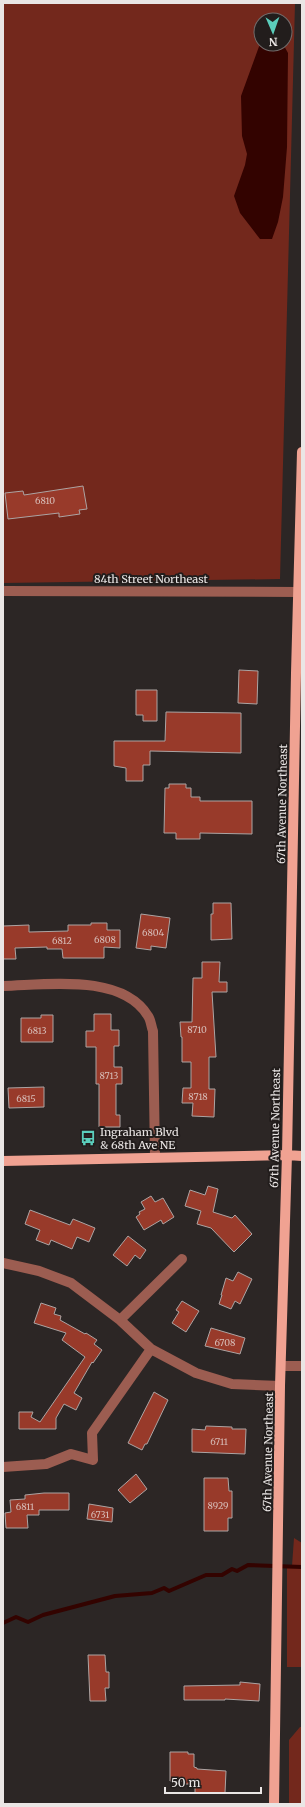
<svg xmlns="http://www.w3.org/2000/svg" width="305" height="1807" font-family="Merriweather,serif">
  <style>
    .green { fill: #73281c; fill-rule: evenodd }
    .water { fill: #330300 }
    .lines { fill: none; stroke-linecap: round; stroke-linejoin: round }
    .stream { stroke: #330300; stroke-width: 4 }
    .building { fill: #983a2a; stroke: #aca4a3 }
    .minor { stroke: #9c5d51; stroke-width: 10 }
    .major { stroke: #f0a292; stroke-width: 10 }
    .labels { text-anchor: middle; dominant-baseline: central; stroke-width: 4; stroke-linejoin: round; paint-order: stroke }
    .number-label { font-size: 9px; fill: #d6bbb6 }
    .street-label { font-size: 11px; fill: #eae6e5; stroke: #221d1c }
    .poi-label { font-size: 11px; fill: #eae6e5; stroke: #221d1c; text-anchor: start }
  </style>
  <rect width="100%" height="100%" fill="#2c2625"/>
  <!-- green -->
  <path class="green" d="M3,3h292l-15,576 -277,4zM261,20h24v24h-24z
    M294,1538l8,5v124h-15v-101h5z
    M300,1727h2v77h-13v-64z"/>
  <!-- water -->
  <path class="water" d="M261,41v3h22l5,9 -1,94 -4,50 -5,25 -6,17h-12l-20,-26 -6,-17 11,-31 2,-11 -5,-18 -1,-40z"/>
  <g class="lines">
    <!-- stream -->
    <path class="stream" d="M3,1623l13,-6 12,5 15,-7 72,-19 37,-3 12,-5 5,3 37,-16h16l10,-6 5,2 11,-6 54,2"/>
  </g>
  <!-- building -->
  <path class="building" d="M83,486l4,23 -8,1 1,4 -21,3v-4l-51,6 -3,-26 18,-2 1,4z
    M239,670l19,1 -1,33 -19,-1z
    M136,690h21v31h-14v-6h-7z
    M166,712l75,1v40l-91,-2v14h-7v16h-17v-13l-12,-2v-25h51z
    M169,784h17v4h5v9h9v4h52v33l-52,-1v6h-24v-6h-12l1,-45h4z
    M213,903h18l1,36 -21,1v-26h2z
    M141,914l29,4 -4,30 -15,-2v4l-15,-2z
    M91,923h16v7h13v18l-16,-1v11h-41l-1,-9h-15v-2l-32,1 1,11h-13v-33l26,-1v7l39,-1v-6h23z
    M202,962h18l-1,20h8v10h-15l4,65h-7v32h6l-1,28 -22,-1 1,-13h-11l1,-15h8v-26h-9v-25h-1l-1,-15h12l1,-44h9z
    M94,1014h17v16h8v16h-5v21h8v17h-6v31h4v12h-21v-43h-3v-37h-10v-16h8z
    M41,1015h12v27h-32v-24h20z
    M44,1087v20l-35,1 -1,-20z
    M208,1186l10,3 -5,23 19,6 3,-3 17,19 -18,18 -23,-24 -14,-4 4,-13 -16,-5 5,-16 15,5z
    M151,1196l4,6 8,-4 11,19 -11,7 -2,-4 -17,10 -8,-13 4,-3 -1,-2 6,-3 -4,-7z
    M30,1210l40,15 3,-6 22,9 -6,14 -12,-5 -5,12 -21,-9 -2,5 -13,-5 4,-10 -15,-6z
    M128,1236l18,14 -6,9 -5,-4 -8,11 -14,-11z
    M238,1272l14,7 -12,25 -5,-3 -4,8 -12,-5 3,-9h-1l5,-17 7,3z
    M182,1301l17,10 -13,21 -14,-9 7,-11 -3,-2z
    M41,1303l15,5 -2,6 7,2 -1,4 25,14 1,-1 11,7 -3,4 8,6 -9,13 -1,-1 -18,31 8,5 -6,12 -12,-6 -8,14v11h-37v-17h14l-2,5 9,5 45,-65 -23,-17 4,-7 -32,-10z
    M211,1328l34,10 -5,16 -35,-8z
    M154,1392l14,8 -21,44h-2l-3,6 -14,-7z
    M206,1426l26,1v2h14l-1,25 -53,-2v-23l13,1z
    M136,1474l11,15 -17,14 -12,-13z
    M204,1478h24l1,13h3v27h-4v13h-24z
    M44,1493h25v17h-30v5h-12l1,13h-22l-1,-15 6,-1 -1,-12 15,-1v-4z
    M89,1504l24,4 -1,14 -25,-3z
    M88,1655h17l1,17h3v16h-4l1,13h-16z
    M240,1682l20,2 -1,17 -34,-2v1h-41v-14l56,-1z
    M170,1752h18v2h6v13l3,1v1l29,2 -1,22h-30v-9h-11v-3h-14z"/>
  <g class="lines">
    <!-- minor -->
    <path class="minor" d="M3,591l296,1
      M3,986c43,-1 119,-13 145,30 3,4 3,10 5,15l2,126
      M3,1263l36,8 32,12 49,37 31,29 45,24 36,11 48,2
      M120,1320l62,-61
      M281,1366h21
      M3,1467l43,-3 25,-10 22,6 -1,-27 59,-84"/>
    <!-- major -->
    <path class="major" d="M3,1161l284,-6 15,1
      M274,1804l6,-418 7,-231 9,-482 6,-221"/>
  </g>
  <!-- icons -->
  <defs>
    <symbol id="bus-bare" viewBox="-9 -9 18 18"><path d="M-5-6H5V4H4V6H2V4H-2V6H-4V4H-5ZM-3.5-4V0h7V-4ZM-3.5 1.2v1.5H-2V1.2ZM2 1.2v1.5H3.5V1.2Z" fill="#5bcebc" stroke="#221d1c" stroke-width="2.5" paint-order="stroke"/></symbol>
  </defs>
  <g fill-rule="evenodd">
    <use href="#bus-bare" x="77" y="1127" width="22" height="22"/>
  </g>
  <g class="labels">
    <!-- number labels -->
    <g class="number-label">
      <text x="45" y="500">6810</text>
      <text x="153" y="932">6804</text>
      <text x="105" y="939">6808</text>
      <text x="62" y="940">6812</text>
      <text x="197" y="1029">8710</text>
      <text x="37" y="1030">6813</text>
      <text x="109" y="1075">8713</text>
      <text x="198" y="1096">8718</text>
      <text x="26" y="1098">6815</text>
      <text x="225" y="1342">6708</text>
      <text x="219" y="1441">6711</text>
      <text x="218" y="1505">8929</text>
      <text x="25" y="1506">6811</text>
      <text x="100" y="1514">6731</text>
    </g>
    <!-- street labels -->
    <g class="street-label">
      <text x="151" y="579">84th Street Northeast</text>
      <text transform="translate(282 804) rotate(-89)">67th Avenue Northeast</text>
      <text transform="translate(275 1128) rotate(-89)">67th Avenue Northeast</text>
      <text transform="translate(268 1452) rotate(-89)">67th Avenue Northeast</text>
    </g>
    <!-- poi labels -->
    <g class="poi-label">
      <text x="100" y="1132">Ingraham Blvd<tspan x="100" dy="13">&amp; 68th Ave NE</tspan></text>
    </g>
  </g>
  <!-- border -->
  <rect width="305" height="1807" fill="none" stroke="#eae6e5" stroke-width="8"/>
  <!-- north arrow -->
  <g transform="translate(273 32) rotate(178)"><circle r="19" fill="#221d1c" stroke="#726d6c"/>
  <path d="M0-3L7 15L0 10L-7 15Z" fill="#5bcebc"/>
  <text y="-6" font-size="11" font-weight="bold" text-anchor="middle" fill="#eae6e5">N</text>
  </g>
  <!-- scale -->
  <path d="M165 1787v6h96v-6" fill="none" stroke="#eae6e5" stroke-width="2"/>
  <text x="171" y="1787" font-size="12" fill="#eae6e5" stroke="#221d1c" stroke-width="3" paint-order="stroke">50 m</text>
</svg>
